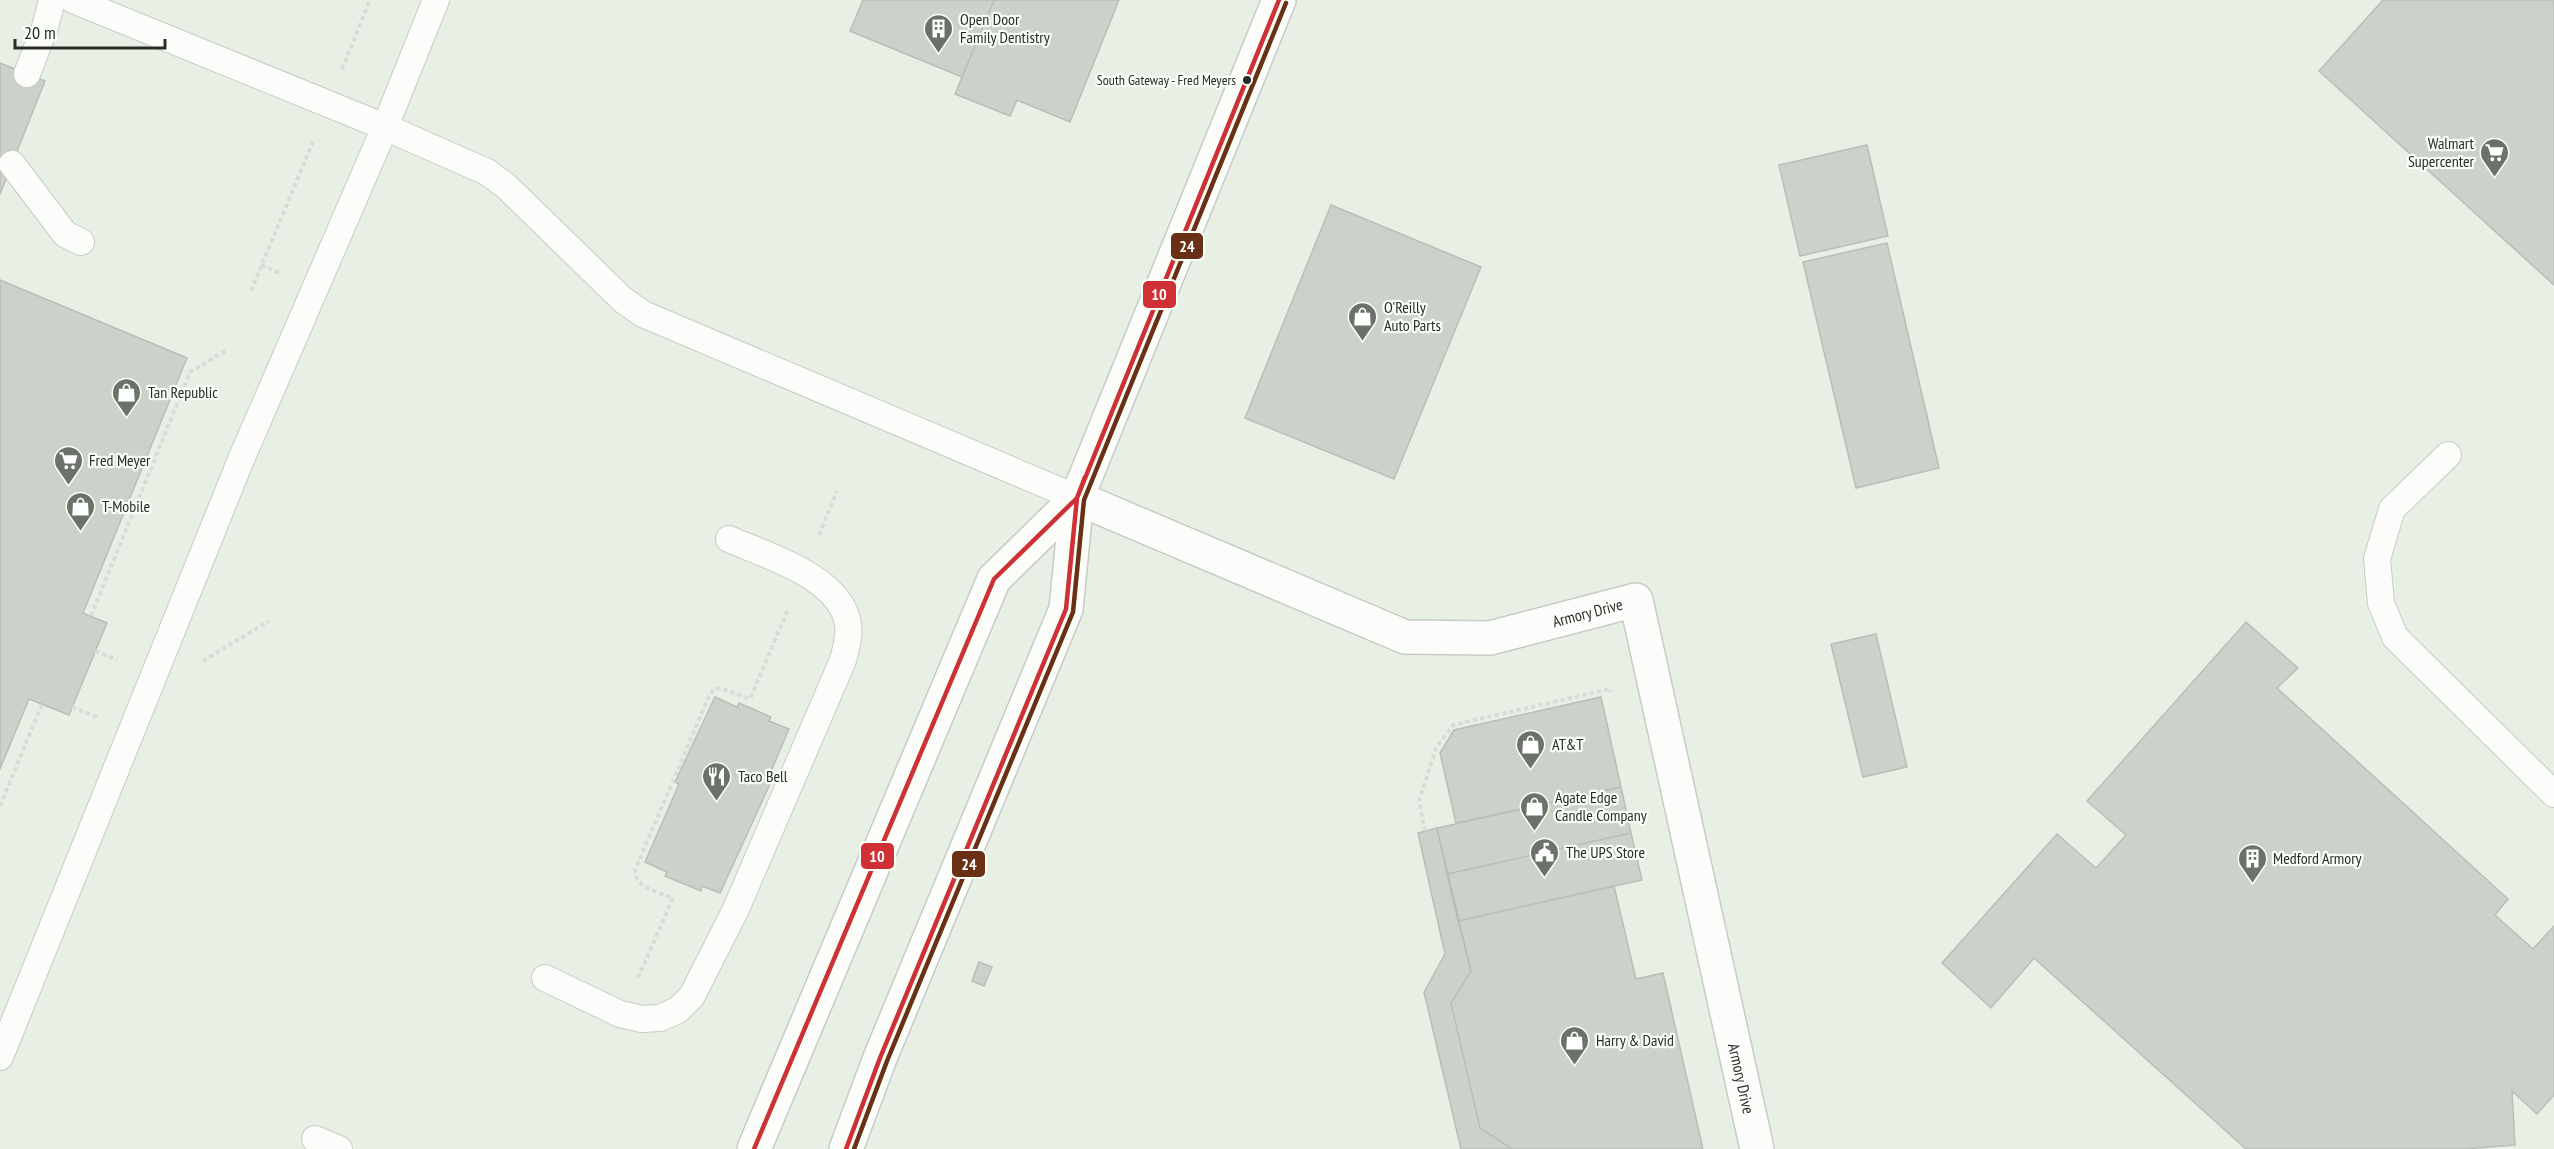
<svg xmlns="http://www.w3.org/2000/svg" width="2554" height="1149" font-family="'PT Sans Narrow',sans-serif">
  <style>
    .building { fill: #ccd2ca; stroke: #b9bfb8; stroke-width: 1.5 }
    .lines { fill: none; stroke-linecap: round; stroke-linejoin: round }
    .lane-casing { stroke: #c6ccc5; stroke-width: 28 }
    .street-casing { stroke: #c6ccc5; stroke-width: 36 }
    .secondary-casing { stroke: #c6ccc5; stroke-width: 36 }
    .path { stroke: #dadcd9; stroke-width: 4; stroke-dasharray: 4.5 3; stroke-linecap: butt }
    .lane { stroke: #fcfdfb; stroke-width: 26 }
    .street { stroke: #fcfdfb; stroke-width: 33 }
    .secondary { stroke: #fcfdfb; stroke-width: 33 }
    .bus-1-casing { stroke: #f9fff7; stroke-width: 9 }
    .bus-2-casing { stroke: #f9fff7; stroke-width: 9 }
    .bus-1 { stroke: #ce3036; stroke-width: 4.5 }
    .bus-2 { stroke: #693016; stroke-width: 4.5 }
    .bus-dot { fill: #282e27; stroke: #f9fff7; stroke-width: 2 }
    .labels { text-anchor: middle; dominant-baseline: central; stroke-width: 4.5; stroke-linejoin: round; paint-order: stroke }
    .bus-label { font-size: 14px; fill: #282e27; stroke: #f9fff7; text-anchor: end }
    .poi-label { font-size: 16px; fill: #282e27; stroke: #f9fff7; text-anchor: start }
    .street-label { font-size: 16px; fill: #282e27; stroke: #f9fff7 }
    .line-badge { stroke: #f9fff7; stroke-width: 2 }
    .badge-label { font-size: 16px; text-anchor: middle; font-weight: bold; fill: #fff }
  </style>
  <rect width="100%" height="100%" fill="#e8f0e6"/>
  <!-- building -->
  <path class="building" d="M863,0h131l-32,77 -112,-46z
    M994,0h125l-49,122 -53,-22 -7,16 -55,-22z
    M2383,0h171v285l-235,-214z
    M0,63l45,18 -45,113z
    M1867,145l21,91 -88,20 -21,-91z
    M1331,205l150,62 -87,212 -149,-61z
    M1887,243l52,225 -83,20 -53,-226z
    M0,280l187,78 -104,255 24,10 -38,92 -40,-16 -29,70z
    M2246,622l52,46 -21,20 231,211 -13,16 38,34 21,-23v169l-17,19 -25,-23 3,54 -51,4h-218l-212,-191 -43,50 -49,-45 115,-129 39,34 30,-33 -39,-34z
    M1876,634l31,133 -44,10 -32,-133z
    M715,697l22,10 2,-4 32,14 -2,4 20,8 -23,54 4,1 -50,109 -18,-7 -1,5 -36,-15 2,-4 -22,-10 34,-78 -4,-2z
    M1601,697l20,90 -165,36 -16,-70 14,-23z
    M1621,787l10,46 -184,41 -10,-46z
    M1437,828l34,143 -20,32 29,125 32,21h-51l-37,-157 21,-38 -27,-121z
    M1631,833l11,47 -184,41 -11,-47z
    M1614,886l22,93 27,-6 40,176h-191l-32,-21 -29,-125 20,-32 -13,-50z
    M979,962l13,5 -8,19 -12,-5z"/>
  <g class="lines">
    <defs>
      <path id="lane" d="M73,0l312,127 102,45 19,14 117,114 20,14 434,184
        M27,74l18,-47 7,-27
        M12,164l53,70 16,8
        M2448,455l-56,54 -15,50 4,44 14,34 159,157
        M545,978l75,36 22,5 18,-1 18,-8 14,-14 44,-87 107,-249c3,-11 7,-25 5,-36 -7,-47 -81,-68 -119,-85
        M0,1057l240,-595 145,-335 51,-127
        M315,1139l24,10"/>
      <g id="street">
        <path id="s1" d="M1077,498l328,139 85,1 146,-38 121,549"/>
      </g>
      <path id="secondary" d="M754,1149l240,-570 83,-81
        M846,1149l34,-91 186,-449 11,-111 202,-498"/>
    </defs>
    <!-- lane casing -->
    <use href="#lane" class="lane-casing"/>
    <!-- street casing -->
    <use href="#street" class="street-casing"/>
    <!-- secondary casing -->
    <use href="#secondary" class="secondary-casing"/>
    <!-- path -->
    <path class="path" d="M342,69l28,-69
      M261,265l19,8
      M251,291l63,-152
      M819,535l18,-44
      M91,616l99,-244 37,-22
      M95,651l22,9
      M203,661l66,-40
      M72,707l25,10
      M0,806l42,-102
      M1425,831l-6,-30 17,-53 17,-23 157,-36 1,3
      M638,978l35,-80c-15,-6 -38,-10 -38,-28l74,-174 5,-7 7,-1 29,11 38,-90"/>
    <!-- lane -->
    <use href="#lane" class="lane"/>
    <!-- street -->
    <use href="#street" class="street"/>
    <!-- secondary -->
    <use href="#secondary" class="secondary"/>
    <defs>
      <path id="bus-1" d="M754,1149l240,-570 83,-81 202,-498
        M846,1149l34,-91 186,-449 11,-111 8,-21"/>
      <path id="bus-2" d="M854,1149l33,-88 186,-449 11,-112 202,-497"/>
    </defs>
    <!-- bus-1 casing -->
    <use href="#bus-1" class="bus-1-casing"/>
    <!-- bus-2 casing -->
    <use href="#bus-2" class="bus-2-casing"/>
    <!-- bus-1 -->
    <use href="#bus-1" class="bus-1"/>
    <!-- bus-2 -->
    <use href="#bus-2" class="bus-2"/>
  </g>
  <!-- icons -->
  <defs>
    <symbol id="building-pin" viewBox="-11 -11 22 30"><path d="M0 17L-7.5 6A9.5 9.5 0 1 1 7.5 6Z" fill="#6b726a" stroke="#f9fff7"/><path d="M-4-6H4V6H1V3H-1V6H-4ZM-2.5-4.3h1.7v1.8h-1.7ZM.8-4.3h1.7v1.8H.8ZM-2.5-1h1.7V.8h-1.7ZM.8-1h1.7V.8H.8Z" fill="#fff"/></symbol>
    <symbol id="supermarket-pin" viewBox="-11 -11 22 30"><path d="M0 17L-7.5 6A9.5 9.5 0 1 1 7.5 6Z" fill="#6b726a" stroke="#f9fff7"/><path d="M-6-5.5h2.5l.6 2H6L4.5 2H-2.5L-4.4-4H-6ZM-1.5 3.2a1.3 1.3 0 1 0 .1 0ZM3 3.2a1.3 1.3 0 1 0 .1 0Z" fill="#fff"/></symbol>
    <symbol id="shop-pin" viewBox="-11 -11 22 30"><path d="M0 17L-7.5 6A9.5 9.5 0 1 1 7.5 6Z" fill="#6b726a" stroke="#f9fff7"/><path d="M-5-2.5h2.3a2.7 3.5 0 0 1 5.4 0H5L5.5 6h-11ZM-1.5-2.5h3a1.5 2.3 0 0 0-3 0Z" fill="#fff"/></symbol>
    <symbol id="restaurant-pin" viewBox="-11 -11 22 30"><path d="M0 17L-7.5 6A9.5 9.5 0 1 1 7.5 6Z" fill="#6b726a" stroke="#f9fff7"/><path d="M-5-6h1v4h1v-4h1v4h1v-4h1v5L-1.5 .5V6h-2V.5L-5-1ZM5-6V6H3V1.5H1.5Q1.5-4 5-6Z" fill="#fff"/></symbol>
    <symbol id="civic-pin" viewBox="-11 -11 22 30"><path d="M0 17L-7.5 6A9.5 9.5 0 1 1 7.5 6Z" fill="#6b726a" stroke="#f9fff7"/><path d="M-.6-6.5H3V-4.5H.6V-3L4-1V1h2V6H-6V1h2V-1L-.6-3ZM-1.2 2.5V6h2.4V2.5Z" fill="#fff"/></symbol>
  </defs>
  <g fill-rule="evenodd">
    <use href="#building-pin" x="922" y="12" width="33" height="45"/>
    <use href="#supermarket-pin" x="2478" y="136" width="33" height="45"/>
    <use href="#shop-pin" x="1346" y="300" width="33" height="45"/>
    <use href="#shop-pin" x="110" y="376" width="33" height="45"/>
    <use href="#supermarket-pin" x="52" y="444" width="33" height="45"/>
    <use href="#shop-pin" x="64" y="490" width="33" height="45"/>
    <use href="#shop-pin" x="1514" y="728" width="33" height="45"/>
    <use href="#restaurant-pin" x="700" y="760" width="33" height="45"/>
    <use href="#shop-pin" x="1518" y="790" width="33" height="45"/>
    <use href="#civic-pin" x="1528" y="836" width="33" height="45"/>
    <use href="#building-pin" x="2236" y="842" width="33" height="45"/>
    <use href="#shop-pin" x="1558" y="1024" width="33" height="45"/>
  </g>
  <!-- markers -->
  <circle class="bus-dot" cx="1247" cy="80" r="5"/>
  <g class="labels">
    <!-- bus labels -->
    <g class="bus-label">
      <text x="1236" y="80">South Gateway - Fred Meyers</text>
    </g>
    <!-- poi labels -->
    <g class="poi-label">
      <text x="960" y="19">Open Door<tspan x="960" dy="18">Family Dentistry</tspan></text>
      <text x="2474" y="143" text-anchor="end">Walmart<tspan x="2474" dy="18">Supercenter</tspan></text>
      <text x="1384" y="307">O'Reilly<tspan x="1384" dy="18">Auto Parts</tspan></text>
      <text x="148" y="392">Tan Republic</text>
      <text x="89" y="460">Fred Meyer</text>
      <text x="102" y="506">T-Mobile</text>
      <text x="1552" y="744">AT&amp;T</text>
      <text x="738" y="776">Taco Bell</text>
      <text x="1555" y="797">Agate Edge<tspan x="1555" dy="18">Candle Company</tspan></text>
      <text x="1566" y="852">The UPS Store</text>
      <text x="2273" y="858">Medford Armory</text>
      <text x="1596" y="1040">Harry &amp; David</text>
    </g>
    <!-- street labels -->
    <g class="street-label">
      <text stroke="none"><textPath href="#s1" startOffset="542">Armory Drive</textPath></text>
      <text stroke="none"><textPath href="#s1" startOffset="1082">Armory Drive</textPath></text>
    </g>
  </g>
  <g class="line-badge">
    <rect x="1170" y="232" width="34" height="28" rx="6" fill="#693016"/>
    <rect x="1142" y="280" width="35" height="29" rx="6" fill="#ce3036"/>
    <rect x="860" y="842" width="35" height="28" rx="6" fill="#ce3036"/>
    <rect x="951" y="850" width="35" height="28" rx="6" fill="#693016"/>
  </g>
  <g class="badge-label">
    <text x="1187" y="252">24</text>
    <text x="1159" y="300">10</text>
    <text x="877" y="862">10</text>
    <text x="969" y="870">24</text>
  </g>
  <!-- scale -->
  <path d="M15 39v9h150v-9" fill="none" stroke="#282e27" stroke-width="3"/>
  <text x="24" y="39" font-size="18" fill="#282e27" stroke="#f9fff7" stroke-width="4.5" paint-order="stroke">20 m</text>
</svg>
